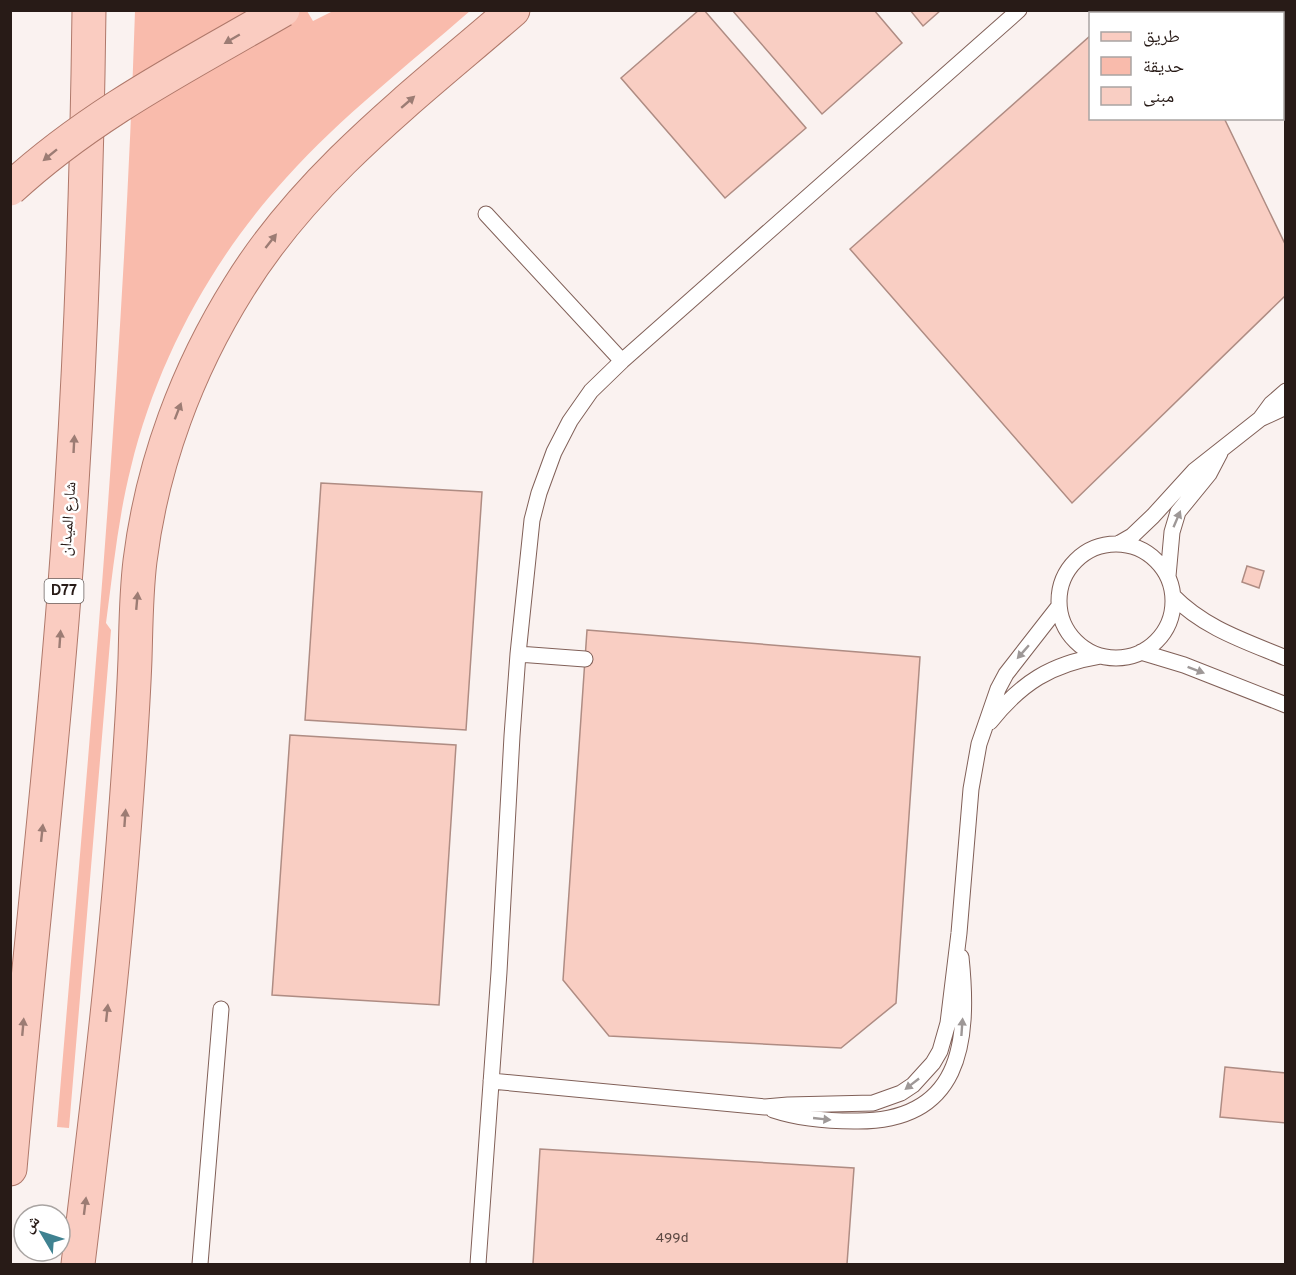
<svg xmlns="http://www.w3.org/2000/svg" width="1296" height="1275" font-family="Overpass,'Noto Naskh Arabic',sans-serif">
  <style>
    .green { fill: #f9bbac }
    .building { fill: #f9cec3; stroke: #af8c83; stroke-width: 1.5 }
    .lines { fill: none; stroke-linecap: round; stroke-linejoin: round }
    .lane-casing { stroke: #816058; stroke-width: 17 }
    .primary-casing { stroke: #af786a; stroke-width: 35 }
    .lane { stroke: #fff; stroke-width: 15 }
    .primary { stroke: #faccc1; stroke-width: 33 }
    .primary-bridge-casing { stroke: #af786a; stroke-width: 35; stroke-linecap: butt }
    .primary-bridge { stroke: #faccc1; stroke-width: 33 }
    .oneway { fill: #9c7c74 }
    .oneway2 { fill: #9e9897 }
    .labels { text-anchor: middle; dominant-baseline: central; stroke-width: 5; stroke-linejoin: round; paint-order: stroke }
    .number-label { font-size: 14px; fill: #5c4842 }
    .shield { fill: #fff; stroke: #685f5d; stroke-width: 1.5 }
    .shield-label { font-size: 15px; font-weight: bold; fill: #281b17 }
    .street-label { font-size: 16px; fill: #281b17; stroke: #fff }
  </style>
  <rect width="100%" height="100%" fill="#faf2f0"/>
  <!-- green -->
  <path class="green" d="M135,11h172l6,10 20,-10h137c-62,54 -129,106 -184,167 -74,81 -129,182 -155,289 -13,51 -18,104 -25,156l5,7 -42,498 -12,-1c31,-372 66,-743 78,-1116z"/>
  <!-- building -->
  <path class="building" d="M699,10h5l102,118 -81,70 -104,-120z
    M732,10h142l28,33 -80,71z
    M910,10h31l-18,16z
    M1119,10h30l12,4h-45z
    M1090,36v82h134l62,128v49l-214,208 -222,-254z
    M321,483l161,9 -16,238 -161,-10z
    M1247,566l17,5 -5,17 -17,-6z
    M587,630l333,27 -24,346 -55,45 -232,-12 -46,-56z
    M290,735l166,10 -17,260 -167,-10z
    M1225,1067l61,6v50l-66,-6z
    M540,1149l314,19 -7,96h-314z"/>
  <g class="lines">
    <defs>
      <path id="lane" d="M1248,10l2,4
        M1282,81l4,6
        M486,214l136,147
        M1260,419l26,-12
        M1118,544l14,-8 21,-20 41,-45 66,-52 11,-15 15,-13
        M1059 601a57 57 0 1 1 114 0a57 57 0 1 1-114 0Z
        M1168,576l4,-44 6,-20 31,-38 11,-21
        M1173,596c31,32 72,45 113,62
        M1141,652l43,13 102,40
        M518,654l67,5
        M990,722c31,-39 61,-58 110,-66
        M491,1081l274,26 23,-2 85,-2 28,-10 12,-8 20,-22 7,-12 8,-28 11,-90 12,-144 8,-45 19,-55 8,-15 53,-68
        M773,1110c27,9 54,11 81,11 107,2 116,-78 107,-164
        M200,1264l21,-255
        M478,1264l21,-292 13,-236 6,-82 14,-134 7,-27 15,-41 16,-31 21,-30 31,-30 397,-351"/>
      <path id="primary" d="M10,1169c20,-229 48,-457 62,-686 10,-157 15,-315 17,-473
        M78,1264c18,-148 36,-296 47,-445 4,-53 8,-107 10,-160 1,-33 1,-65 5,-98 12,-97 47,-191 99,-274 69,-112 176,-192 274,-277"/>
    </defs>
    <!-- lane casing -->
    <use href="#lane" class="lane-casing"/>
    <!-- primary casing -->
    <use href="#primary" class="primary-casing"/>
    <!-- lane -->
    <use href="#lane" class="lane"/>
    <!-- primary -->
    <use href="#primary" class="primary"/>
    <defs>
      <path id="primary-bridge" d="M10,189c81,-75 178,-124 273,-179"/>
    </defs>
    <!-- primary-bridge casing -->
    <use href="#primary-bridge" class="primary-bridge-casing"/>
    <!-- primary-bridge -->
    <use href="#primary-bridge" class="primary-bridge"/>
  </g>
  <!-- one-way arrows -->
  <defs><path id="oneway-solid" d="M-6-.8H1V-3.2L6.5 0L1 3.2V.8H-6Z" transform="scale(1.5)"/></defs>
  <g class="oneway">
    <use href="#oneway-solid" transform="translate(232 39) rotate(150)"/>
    <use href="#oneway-solid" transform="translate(408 102) rotate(-41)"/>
    <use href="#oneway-solid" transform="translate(50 155) rotate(141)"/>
    <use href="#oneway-solid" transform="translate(271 241) rotate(-52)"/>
    <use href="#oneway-solid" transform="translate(178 411) rotate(-69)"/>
    <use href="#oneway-solid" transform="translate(74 444) rotate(-87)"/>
    <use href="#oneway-solid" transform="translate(137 601) rotate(-85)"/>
    <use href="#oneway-solid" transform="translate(60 639) rotate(-86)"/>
    <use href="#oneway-solid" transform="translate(125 818) rotate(-86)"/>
    <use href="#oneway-solid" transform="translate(42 833) rotate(-84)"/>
    <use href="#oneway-solid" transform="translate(107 1013) rotate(-84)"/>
    <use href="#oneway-solid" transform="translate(23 1027) rotate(-85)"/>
    <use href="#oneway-solid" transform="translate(85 1206) rotate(-83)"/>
  </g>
  <g class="oneway2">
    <use href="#oneway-solid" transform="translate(1177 519) rotate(-67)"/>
    <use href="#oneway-solid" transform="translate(1023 652) rotate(131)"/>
    <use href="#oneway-solid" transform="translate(1196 670) rotate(21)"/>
    <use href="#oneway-solid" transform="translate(962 1027) rotate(-86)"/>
    <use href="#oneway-solid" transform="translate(912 1084) rotate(142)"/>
    <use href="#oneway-solid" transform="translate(822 1119) rotate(6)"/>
  </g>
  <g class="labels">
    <!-- number labels -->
    <g class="number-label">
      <text x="672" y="1238">499d</text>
    </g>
    <!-- shield labels -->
    <rect class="shield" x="44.5" y="579" width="39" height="24" rx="4.5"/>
    <g class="shield-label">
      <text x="64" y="591">D77</text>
    </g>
    <!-- street labels -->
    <g class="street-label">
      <text transform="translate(69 519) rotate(-86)">شارع الميدان</text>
    </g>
  </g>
  <!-- border -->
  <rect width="1296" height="1275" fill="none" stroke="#281b17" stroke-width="24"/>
  <!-- legend -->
  <rect x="1089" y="12" width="195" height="108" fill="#ffffff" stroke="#a9a4a2" stroke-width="1.5"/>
  <rect x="1101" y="32" width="30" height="9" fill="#faccc1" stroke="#a9a4a2" stroke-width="1.5"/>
  <text x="1143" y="42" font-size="18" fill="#281b17">طريق</text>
  <rect x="1101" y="57" width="30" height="18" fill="#f9bbac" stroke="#a9a4a2" stroke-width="1.5"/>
  <text x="1143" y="72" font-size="18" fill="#281b17">حديقة</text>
  <rect x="1101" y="87" width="30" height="18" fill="#f9cec3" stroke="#a9a4a2" stroke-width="1.5"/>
  <text x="1143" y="102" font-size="18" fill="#281b17">مبنى</text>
  <!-- north arrow -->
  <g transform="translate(42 1233) rotate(309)"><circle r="28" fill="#ffffff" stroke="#a9a4a2" stroke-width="1.5"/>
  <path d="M0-4.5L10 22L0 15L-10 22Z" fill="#3f8291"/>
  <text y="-9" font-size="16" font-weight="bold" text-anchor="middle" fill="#281b17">ش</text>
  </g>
</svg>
